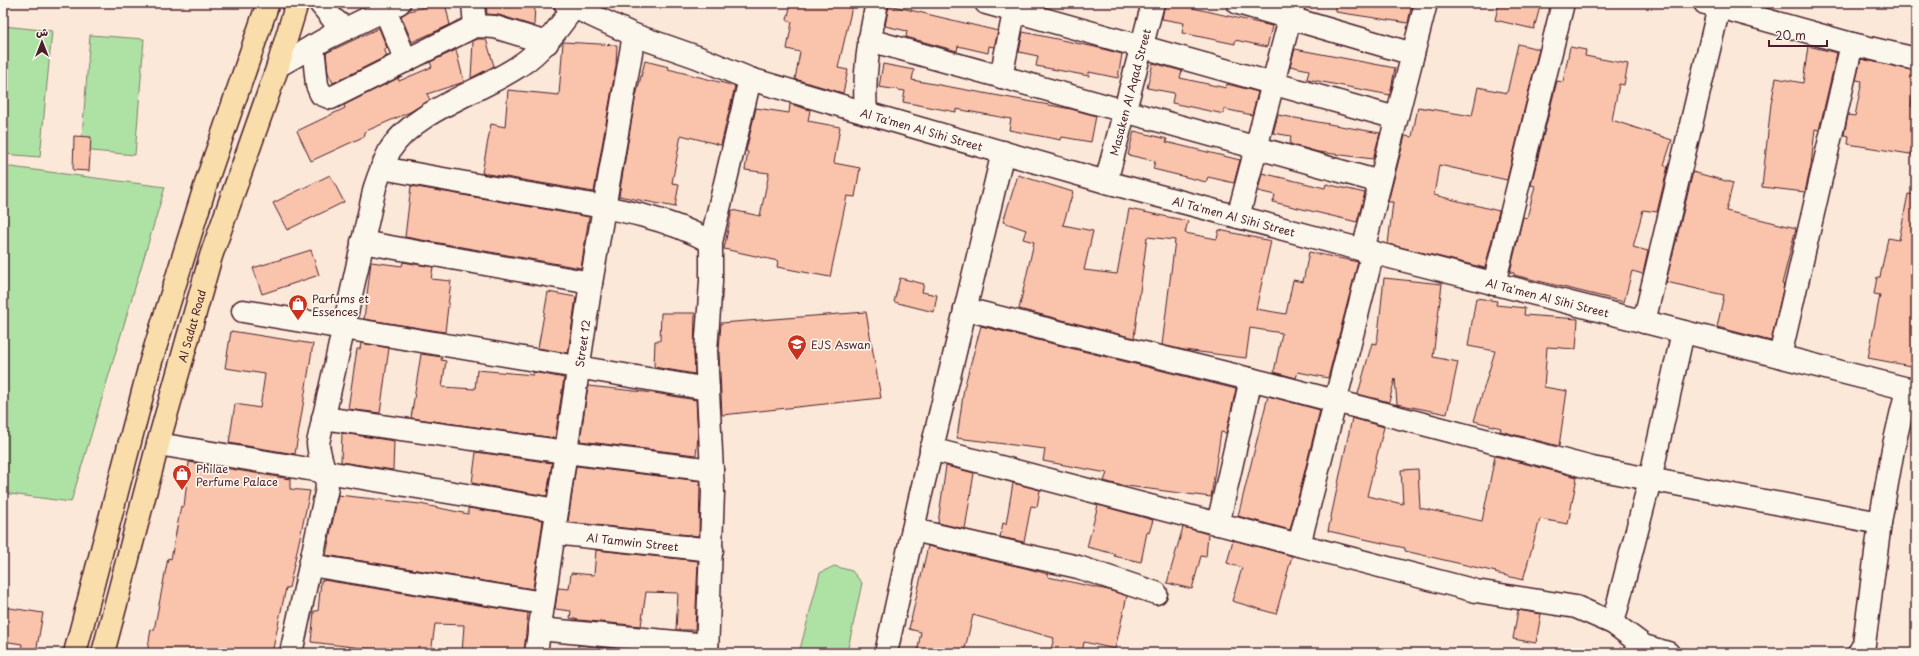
<svg xmlns="http://www.w3.org/2000/svg" width="1919" height="656" font-family="'Playpen Sans','Playpen Sans Arabic',sans-serif">
  <style>
    .green { fill: #aee2a4; stroke: #7c8068 }
    .building { fill: #fac4ac; stroke: #4a1f2b }
    .lines { fill: none; stroke-linecap: round; stroke-linejoin: round }
    .minor-casing { stroke: #4a1f2b; stroke-width: 25 }
    .major-casing { stroke: #4a1f2b; stroke-width: 25 }
    .minor { stroke: #fbf7ec; stroke-width: 22 }
    .major { stroke: #f9deab; stroke-width: 22 }
    .labels { text-anchor: middle; dominant-baseline: central; stroke-width: 3.5; stroke-linejoin: round; paint-order: stroke }
    .street-label { font-size: 11px; fill: #4a1f2b; stroke: #fbf7ec }
    .poi-label { font-size: 11px; fill: #4a1f2b; stroke: #fbf7ec; text-anchor: start }
  </style>
  <rect width="100%" height="100%" fill="#fbe8d9"/>
  <filter id="ink" filterUnits="userSpaceOnUse"><feTurbulence type="fractalNoise" baseFrequency=".025" numOctaves="2"/><feDisplacementMap in="SourceGraphic" scale="8" xChannelSelector="R" yChannelSelector="G"/><feConvolveMatrix kernelMatrix="1 2 1 2 8 2 1 2 1" color-interpolation-filters="sRGB"/></filter>
  <g filter="url(#ink)">
    <!-- green -->
    <path class="green" d="M3,26l49,5 -12,126 -37,-3z
      M90,35l54,4 -9,116 -54,-5z
      M3,166l162,21 -94,315 -68,-9z
      M834,566l18,5 10,12 -15,70h-48l21,-80z"/>
    <!-- building -->
    <path class="building" d="M441,3h4l5,22 -38,17 -11,-26 8,-5z
      M486,3h49l-1,23 -35,-11 -12,-1z
      M791,3h43l18,4 -14,61 10,2 -5,23 -48,-14 5,-27 -13,-3 5,-27 -5,-2z
      M1165,3h29l-1,5 79,18 -5,21 -32,-7v4l-53,-11 2,-10 -22,-4z
      M1336,3h76l-4,20 -72,-11z
      M1499,3h42l-7,26 -39,-9z
      M889,5l109,26 -4,16 -5,-1 -1,7 -30,-7 -1,5 -51,-14 1,-6 -22,-5z
      M379,28l8,20 -3,1 3,7 -54,27 -5,-10 -2,-20z
      M1023,32l72,15 27,7 -4,24 -29,-6v4l-53,-10 2,-10 -19,-4z
      M478,39h8l8,27 -23,12 2,-37z
      M563,42l54,3 -1,21 -22,126 -112,-19 9,-49 14,3 3,-37 51,5z
      M1518,44l21,5 -32,131 -68,-15 -5,30 65,16 -14,57 -97,-24 5,-42h-5l17,-66 7,1 6,-30 54,9 6,-29 29,6z
      M1808,46l29,7 -18,77 -4,-1 -4,36 -6,27 -43,-5 9,-83 5,-26 27,5z
      M1570,47l16,3 -1,6 43,8 -4,21 -5,-1 -7,36 60,20 -8,25 4,1 -11,46 -14,-2 -10,37 15,4 -5,23 -11,-3 -8,31 -110,-27v-2l-4,-1 13,-55 4,1 8,-32 -4,-1 26,-104 6,1z
      M1295,49l100,19 -5,27 -83,-16 2,-9 -19,-4z
      M456,50l8,32 -37,12 3,6 -20,12 -46,20 1,4 -54,25 -14,-30 48,-23 -1,-3 54,-27 1,3 33,-14 -2,-5z
      M1861,59l55,12 -5,35 5,1v48l-68,-11 1,-8 -5,-1 4,-20 7,1 7,-35 -6,-1z
      M645,61l24,6 -1,2 67,17 -14,59 -40,-10 -9,48 7,1 -4,23 -56,-11 16,-96z
      M1153,63l29,8 -2,7 46,10 1,-4 31,8 -6,23 -28,-6v5l-52,-11 2,-10 -27,-5z
      M883,64l31,6 -2,10 159,29 25,7 -5,26 -29,-5 -1,3 -52,-10 2,-11 -55,-10v3l-53,-10 2,-11 -26,-4z
      M790,104l20,6 -2,11 32,6 -6,36 26,5 -5,29 -8,-1 -17,81 -53,-10 1,-6 -54,-12 8,-39 28,6 9,-43 -24,-3 3,-18 -2,-1 10,-43 33,5z
      M1278,115l102,18 -7,26 -55,-7 -28,-8 1,-8 -18,-3z
      M1134,131l33,8 -1,3 74,18 -6,23 -26,-6 -2,5 -53,-13 2,-8 -27,-6z
      M74,136l17,1 -2,34 -16,-1z
      M1693,172l40,11 -7,28 70,17 -14,56 2,1 -13,56 -54,-14 7,-32 -58,-13z
      M1262,173l63,15 1,-4 39,9 -8,29 -84,-20 2,-7 -17,-4z
      M330,175l14,27 -57,28 -14,-27z
      M1018,175l55,17 -10,33 30,6 -9,39 33,4 12,-65 59,12 -3,12 32,6 2,-9 52,11 -15,68 30,5 7,-34 10,2 6,-30 49,10 -30,116 -30,-6 -2,6 -22,-6 8,-39 -32,-5 -4,30 -62,-8 -22,-5 13,-105 -28,-3 -13,101 -115,-29 15,-67 -11,-3 3,-9 -23,-8z
      M411,186l178,31 -8,51 -176,-31z
      M1908,194l8,1v172l-48,-9 12,-63 -6,-1 3,-17h3l8,-39 11,2z
      M311,250l8,25 -57,19 -9,-26z
      M371,262l31,4 1,-4 30,5 -2,12 20,2 -6,51 -81,-13z
      M900,278l24,6 -2,8 15,3 -3,17 -40,-10z
      M1384,278l58,6 -9,73 25,5 -11,52 -50,-10 -2,-25 -6,23 -31,-8 14,-51 5,1z
      M548,292l28,5 -8,56 -30,-5z
      M1476,298l21,3 -1,4 29,3 -1,7 54,4 -2,30 -29,-2 -3,40 23,4 -8,55 -59,-15 1,-3 -27,-7 21,-70 -27,-5z
      M866,312l15,86 -159,17 -3,-64 2,-28z
      M661,313h34l-1,39 1,22 -41,-7 1,-26h5z
      M981,326l255,63 -10,44 -5,-1 -10,65 -92,-12 -15,-4 3,-8 -64,-12 2,-12 -88,-11 7,-50z
      M231,331l82,13 -18,110 -66,-11 6,-39 25,4 5,-34 -40,-6z
      M361,343l28,5 -9,65 -32,-4 9,-60h3z
      M421,354l21,3 -1,3 5,1 -4,26 33,2 2,-19 56,5v-3l31,6 -9,60 -144,-20z
      M588,386l66,7 42,7 2,38 -2,17 -116,-14z
      M1268,396l52,14 -30,120 -52,-14z
      M1352,418l32,9 -17,69 36,8 -2,-34 17,-1 2,39 62,13 13,-65 82,21 -9,47 -28,-5 -17,61 -28,-7 1,-1 -91,-21v-3l-77,-17z
      M342,433l52,8 -1,29 -52,-8z
      M476,452l76,11 -5,33 -75,-13z
      M189,462l101,17v10l20,2 -21,97h-3l-14,65h-125l4,-24 3,1 14,-72 3,1 10,-53 3,1z
      M576,466l124,15 -1,55 -131,-14z
      M946,466l28,7 -9,56 -27,-6z
      M1013,483l27,7 -3,17 -6,-1 -7,36 -24,-5 3,-14 3,1z
      M338,495l82,9 48,10v-6l75,12 -10,69 -207,-34z
      M1098,505l55,15 -4,13 -2,-1 -6,30 -27,-6 1,-2 -28,-7z
      M1183,527l25,7 -2,23 -5,-1 -9,33 -25,-6z
      M1233,540l59,16 -16,58 -44,-13 10,-33 -15,-5z
      M928,546l97,22 23,6v3l60,13 19,6 -12,53 -31,-7 -2,11h-32l4,-15 -81,-23 -9,38h-47l4,-21 -12,-3z
      M596,550l102,11 -3,69h-19l2,-37 -32,-1 -5,34 -62,-6 -9,-2 1,-7 -16,-2 3,-21 11,1 2,-16 23,2z
      M323,580l205,33 -4,40h-62l2,-28 -29,-1 -4,29h-26l-94,-11 3,-31h4l3,-30z
      M3,607l40,6 -7,40h-15l1,-9 -19,-3z
      M1518,610l23,4 -5,29 -23,-4z
      M578,645l59,6v2h-59z"/>
    <g class="lines">
      <defs>
        <g id="minor">
          <path d="M320,3l13,16 13,10"/>
          <path d="M473,3l2,23"/>
          <path id="s1" d="M565,3l69,32 63,22 53,22 116,34 240,69 257,68 553,141"/>
          <path d="M986,3l410,115"/>
          <path d="M1238,3l175,51"/>
          <path d="M1705,3l147,41 64,15"/>
          <path d="M385,10l21,51"/>
          <path d="M869,40l511,142"/>
          <path d="M313,46l4,39 4,9 10,4 144,-72 20,1 52,16"/>
          <path d="M278,66l51,-29 70,-34"/>
          <path d="M1001,77l15,-74"/>
          <path d="M866,113c-3,-38 3,-73 11,-110"/>
          <path d="M382,168c55,10 110,20 165,29 56,10 114,17 164,45v40l-5,69 7,141 -6,161"/>
          <path id="s2" d="M1106,182l47,-179"/>
          <path d="M1238,217l56,-214"/>
          <path d="M362,242l229,41"/>
          <path d="M711,242l39,-163"/>
          <path d="M1363,250l63,-247"/>
          <path d="M1494,284l69,-281"/>
          <path d="M965,309l305,75 322,84 288,55"/>
          <path d="M243,311l465,78"/>
          <path d="M1644,322l76,-319"/>
          <path d="M1780,356l72,-312"/>
          <path d="M323,418l243,34 146,18"/>
          <path d="M158,444l399,66"/>
          <path d="M931,449l545,142 100,16 37,16 31,23 24,7"/>
          <path d="M1218,524l33,-145"/>
          <path d="M913,530l165,37 78,26"/>
          <path id="s3" d="M554,533l158,17"/>
          <path d="M1299,545l74,-293"/>
          <path d="M310,565l233,38"/>
          <path d="M1613,623l37,-143 33,-148"/>
          <path d="M539,629l168,16"/>
          <path d="M291,653l36,-165c0,-16 -8,-29 -9,-45l57,-256c4,-12 9,-25 15,-37 25,-40 91,-58 129,-84 23,-15 39,-37 55,-59"/>
          <path id="s4" d="M536,653l55,-370 43,-248"/>
          <path d="M886,653l33,-151 84,-350"/>
          <path d="M1859,653l5,-9 16,-121 13,-74 14,-60"/>
        </g>
        <g id="major">
          <path d="M75,653l76,-292 58,-187 59,-171"/>
          <path id="s5" d="M103,653l55,-209 53,-188 67,-190 19,-63"/>
        </g>
      </defs>
      <!-- minor casing -->
      <use href="#minor" class="minor-casing"/>
      <!-- major casing -->
      <use href="#major" class="major-casing"/>
      <!-- minor -->
      <use href="#minor" class="minor"/>
      <!-- major -->
      <use href="#major" class="major"/>
    </g>
  </g>
  <!-- icons -->
  <defs>
    <symbol id="shop-pin" viewBox="-11 -11 22 30"><path d="M0 17L-7.5 6A9.5 9.5 0 1 1 7.5 6Z" fill="#c8321e" stroke="#fbf7ec"/><path d="M-5-2.5h2.3a2.7 3.5 0 0 1 5.4 0H5L5.5 6h-11ZM-1.5-2.5h3a1.5 2.3 0 0 0-3 0Z" fill="#fff"/></symbol>
    <symbol id="school-pin" viewBox="-11 -11 22 30"><path d="M0 17L-7.5 6A9.5 9.5 0 1 1 7.5 6Z" fill="#c8321e" stroke="#fbf7ec"/><path d="M0-5L7-2L0 1L-7-2ZM-4 1L0 2.5L4 1V4Q0 6-4 4Z" fill="#fff"/></symbol>
  </defs>
  <g fill-rule="evenodd">
    <use href="#shop-pin" x="287" y="293" width="22" height="30"/>
    <use href="#school-pin" x="786" y="333" width="22" height="30"/>
    <use href="#shop-pin" x="171" y="463" width="22" height="30"/>
  </g>
  <g class="labels">
    <!-- street labels -->
    <g class="street-label">
      <text stroke="none"><textPath href="#s2" startOffset="93">Masaken Al Aqad Street</textPath></text>
      <text stroke="none"><textPath href="#s1" startOffset="379">Al Ta'men Al Sihi Street</textPath></text>
      <text stroke="none"><textPath href="#s1" startOffset="703">Al Ta'men Al Sihi Street</textPath></text>
      <text stroke="none"><textPath href="#s1" startOffset="1027">Al Ta'men Al Sihi Street</textPath></text>
      <text stroke="none"><textPath href="#s5" startOffset="339">Al Sadat Road</textPath></text>
      <text stroke="none"><textPath href="#s4" startOffset="313">Street 12</textPath></text>
      <text stroke="none"><textPath href="#s3" startOffset="79">Al Tamwin Street</textPath></text>
    </g>
    <!-- poi labels -->
    <g class="poi-label">
      <text x="312" y="298">Parfums et<tspan x="312" dy="13">Essences</tspan></text>
      <text x="811" y="344">EJS Aswan</text>
      <text x="196" y="468">Philae<tspan x="196" dy="13">Perfume Palace</tspan></text>
    </g>
  </g>
  <!-- margin -->
  <rect width="1919" height="656" fill="none" stroke="#fbf7ec" stroke-width="16"/>
  <rect x="8" y="8" width="1903" height="640" fill="none" stroke="#4a1f2b" stroke-width="1.5" filter="url(#ink)"/>
  <!-- north arrow -->
  <g transform="translate(42 42)" stroke="#fbf7ec" stroke-width="3" paint-order="stroke">
  <path d="M0-3L7 15L0 10L-7 15Z" fill="#4a1f2b"/>
  <text y="-6" font-size="11" font-weight="bold" text-anchor="middle" fill="#4a1f2b">ش</text>
  </g>
  <!-- scale -->
  <path d="M1769 40v6h58v-6" fill="none" stroke="#4a1f2b" stroke-width="2"/>
  <text x="1775" y="40" font-size="12" fill="#4a1f2b" stroke="#fbf7ec" stroke-width="3" paint-order="stroke">20 m</text>
</svg>
